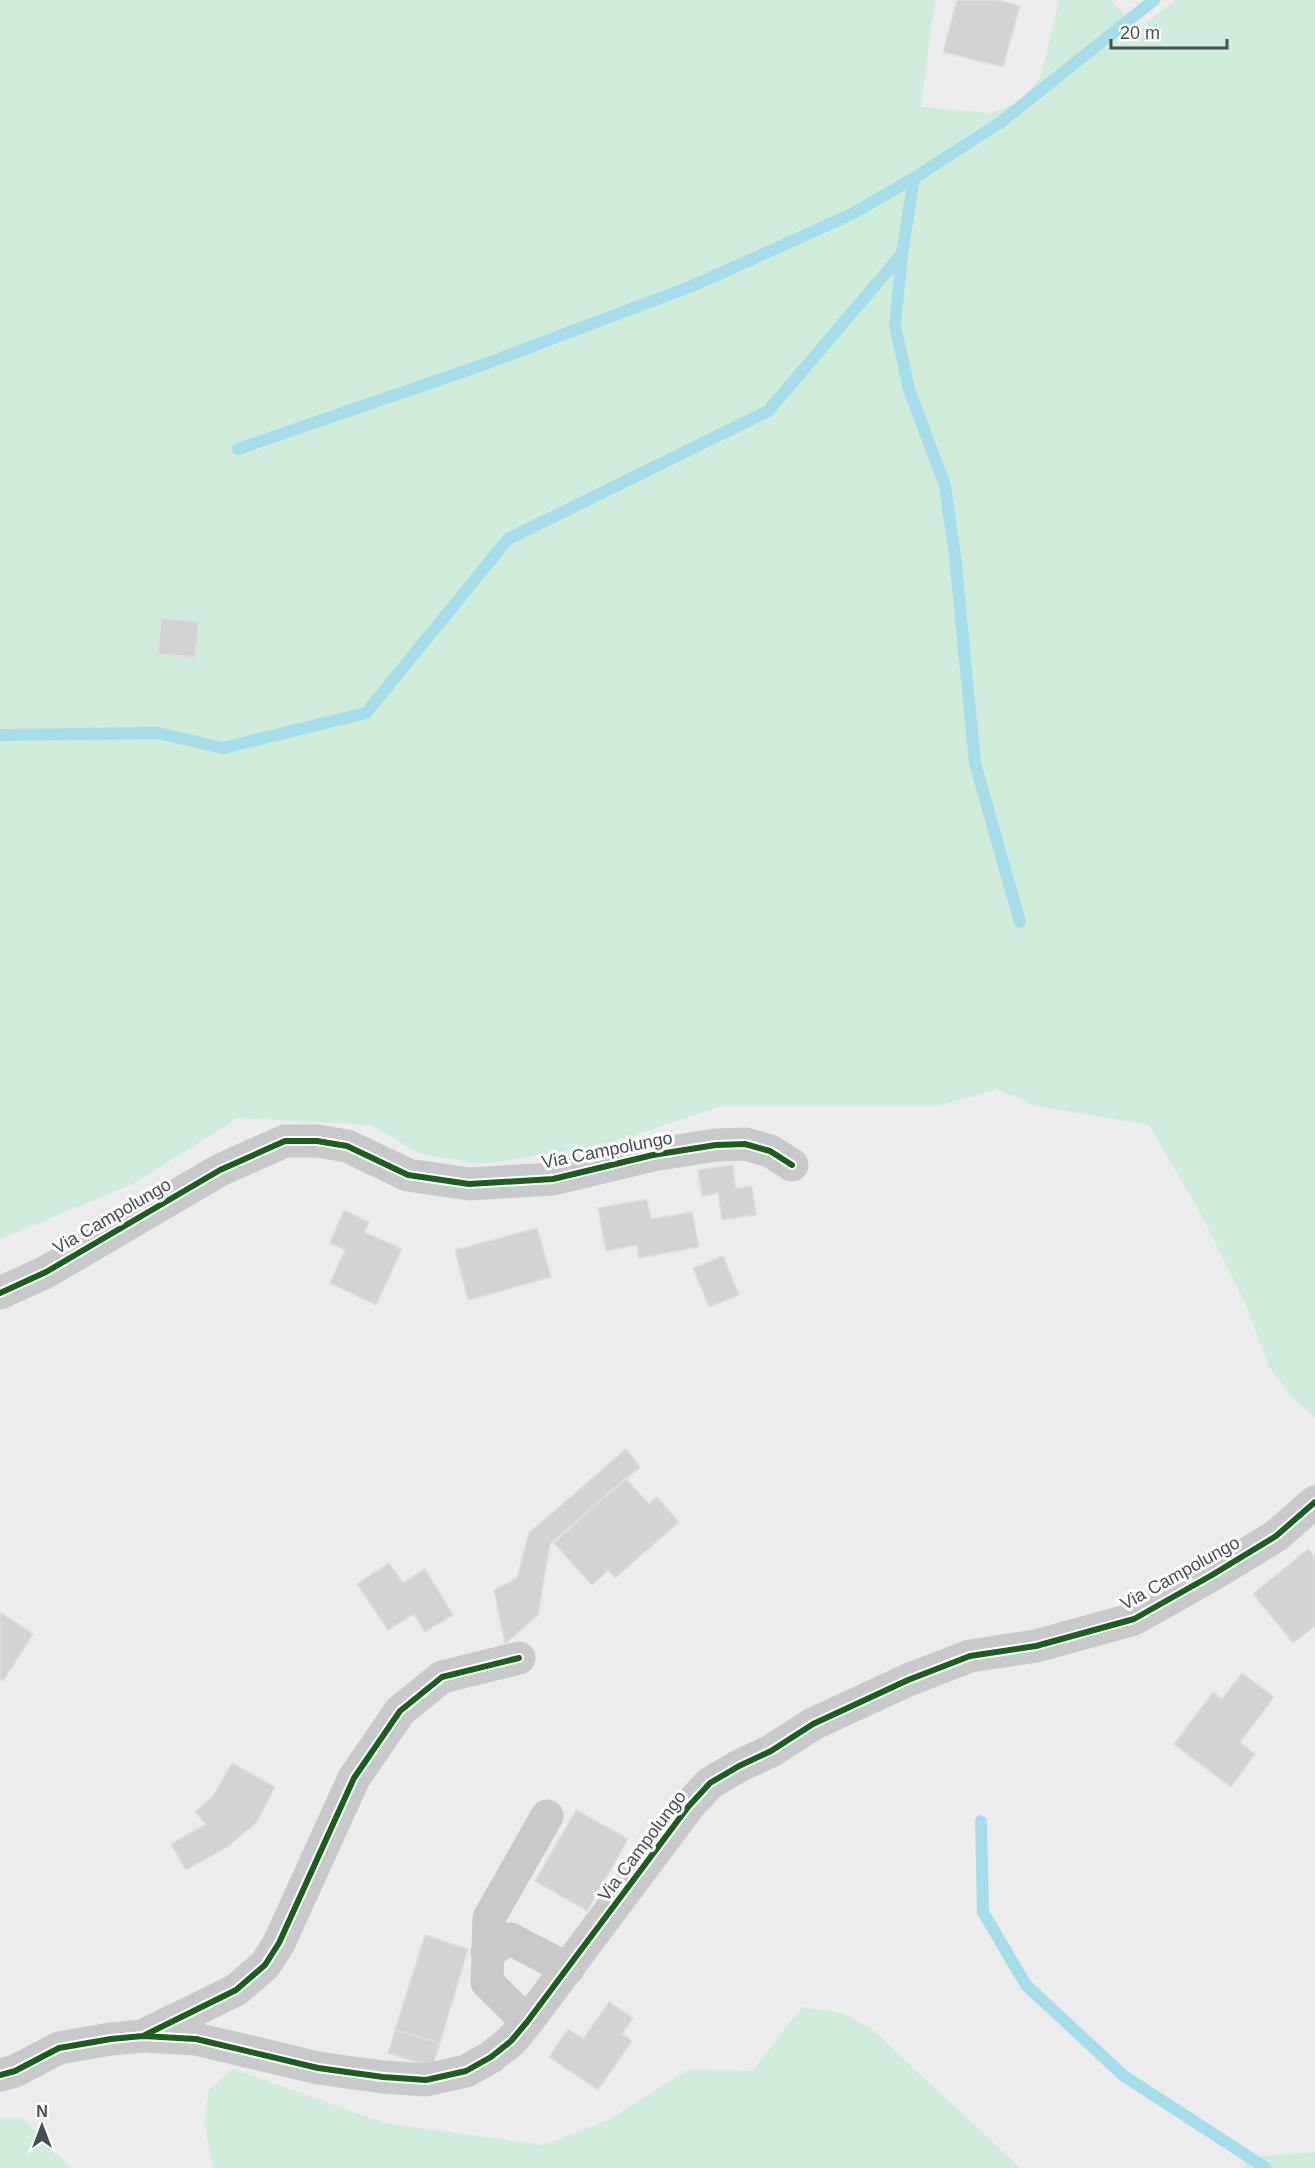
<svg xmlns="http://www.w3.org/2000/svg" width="1315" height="2168" font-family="Helvetica,sans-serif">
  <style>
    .green { fill: #d0ecda }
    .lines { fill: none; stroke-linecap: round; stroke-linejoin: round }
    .stream { stroke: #a6ddea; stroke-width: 12 }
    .building { fill: #d3d3d5; stroke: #dededf; stroke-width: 1.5 }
    .minor { stroke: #c7c9cb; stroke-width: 33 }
    .cycleway-casing { stroke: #fff; stroke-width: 10 }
    .cycleway { stroke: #1b5e20; stroke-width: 6 }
    .labels { text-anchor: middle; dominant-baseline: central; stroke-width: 6; stroke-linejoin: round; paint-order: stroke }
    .street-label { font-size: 18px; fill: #444f58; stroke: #fff }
  </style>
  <rect width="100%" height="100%" fill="#edecec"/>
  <!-- green -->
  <path class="green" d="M0,0h935l-14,107 71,6 30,-12 19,-25 18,-76h53l25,30 38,-30h140v1418l-24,-22 -22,-29 -24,-64 -42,-85 -54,-93 -113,-19 -39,-17 -59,17h-217l-115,39 -125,19 -61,-10 -49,-29 -133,-7 -105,66 -133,55z
    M802,2007l41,6 30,17 147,138h-807l-9,-45 5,-34 25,-20 151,54 159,22 64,-25 81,-51 63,2z
    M0,2118h23l48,50h-71z
    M1315,2152v16h-73l10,-11z"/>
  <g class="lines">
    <!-- stream -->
    <path class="stream" d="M914,178l-12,76 -7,71 14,64 36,97 10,70 20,207 45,159
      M238,449l250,-86 204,-77 160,-72 62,-36 87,-56 153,-122
      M0,735l158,-2 65,15 143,-35 142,-174 260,-128 134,-157
      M981,1821l2,91 43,73 98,91 142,92"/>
  </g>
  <!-- building -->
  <path class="building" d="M957,0h40l23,6 -17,61 -60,-15z
    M161,618l38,4 -4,35 -37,-3z
    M733,1165l3,24 16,-3 4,29 -34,5 -4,-27 -16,3 -4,-26z
    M647,1199l4,20 41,-7 7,35 -60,11 -2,-13 -31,6 -8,-43z
    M344,1210l25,12 -5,10 38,17 -26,56 -46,-22 15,-33 -15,-7z
    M537,1228l14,49 -83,23 -13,-50z
    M723,1256l16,39 -30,12 -16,-39z
    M626,1449l14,18 -90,77 -12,71 -33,29 -11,-54 23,-12 12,-45z
    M625,1478l24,26 8,-7 22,25 -64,56 -7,-8 -16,15 -38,-42z
    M1308,1549l7,8v69l-22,17 -40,-49z
    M389,1563l14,20 22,-14 28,46 -28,17 -11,-18 -26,16 -31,-46z
    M0,1612l33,22 -30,47 -3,-2z
    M1242,1673l32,24 -34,45 15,12 -24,33 -57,-43 39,-52 9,7z
    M232,1763l43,24 -19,36 -29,24 -41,23 -15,-26 35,-20 -11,-12 18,-16z
    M576,1810l52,29 -41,72 -52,-30z
    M425,1935l43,14 -28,94 -45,-13z
    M609,2002l24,16 -11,16 10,7 -34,49 -49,-33 19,-28 15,10z
    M395,2030l45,13 -8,24 -44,-14z"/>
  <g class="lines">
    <!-- minor -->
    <path class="minor" d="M0,1293l46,-21 174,-102 65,-29h32l30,5 61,29 61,9 84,-5 100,-24 63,-10 29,-1 25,7 22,14
      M487,1952l23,-13 58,30
      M527,2022l-40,-40 2,-64 58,-102
      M144,2035l92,-45 29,-25 14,-22 75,-165 46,-67 42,-34 77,-19
      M0,2075l15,-4 44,-23 52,-9 32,-3 53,3 122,29 65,9 43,3 40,-9 25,-14 20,-16 16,-19 161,-215 22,-24 29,-17 32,-15 42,-27 95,-44 62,-24 66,-10 98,-27 78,-44 64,-39 39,-34"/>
    <defs>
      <path id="cycleway" d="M0,1293l46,-21 174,-102 65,-29h32l30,5 61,29 61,9 84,-5 100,-24 63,-10 29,-1 25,7 22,14
        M145,2035l91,-45 29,-25 14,-22 75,-165 46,-67 42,-34 77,-19
        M0,2075l15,-4 44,-23 52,-9 32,-3 53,3 122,29 65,9 43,3 40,-9 25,-14 20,-16 16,-19 161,-215 22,-24 29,-17 32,-15 42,-27 95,-44 62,-24 66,-10 98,-27 78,-44 64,-39 39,-34"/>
    </defs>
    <!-- cycleway casing -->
    <use href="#cycleway" class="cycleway-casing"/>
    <!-- cycleway -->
    <use href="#cycleway" class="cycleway"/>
  </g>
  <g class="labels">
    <!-- street labels -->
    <g class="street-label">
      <text transform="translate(607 1150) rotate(-11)">Via Campolungo</text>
      <text transform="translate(112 1216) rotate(-30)">Via Campolungo</text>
      <text transform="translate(1180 1573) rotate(-29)">Via Campolungo</text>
      <text transform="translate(642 1846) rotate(-53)">Via Campolungo</text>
    </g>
  </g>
  <!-- north arrow -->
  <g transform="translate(42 2126)" stroke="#ffffff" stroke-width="4.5" paint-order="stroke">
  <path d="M0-4.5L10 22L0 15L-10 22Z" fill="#444f58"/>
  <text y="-9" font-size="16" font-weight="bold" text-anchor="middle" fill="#444f58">N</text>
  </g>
  <!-- scale -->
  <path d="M1111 39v9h116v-9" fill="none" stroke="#444f58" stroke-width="3"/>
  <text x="1120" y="39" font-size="18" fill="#444f58" stroke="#ffffff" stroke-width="4.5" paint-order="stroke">20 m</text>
</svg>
